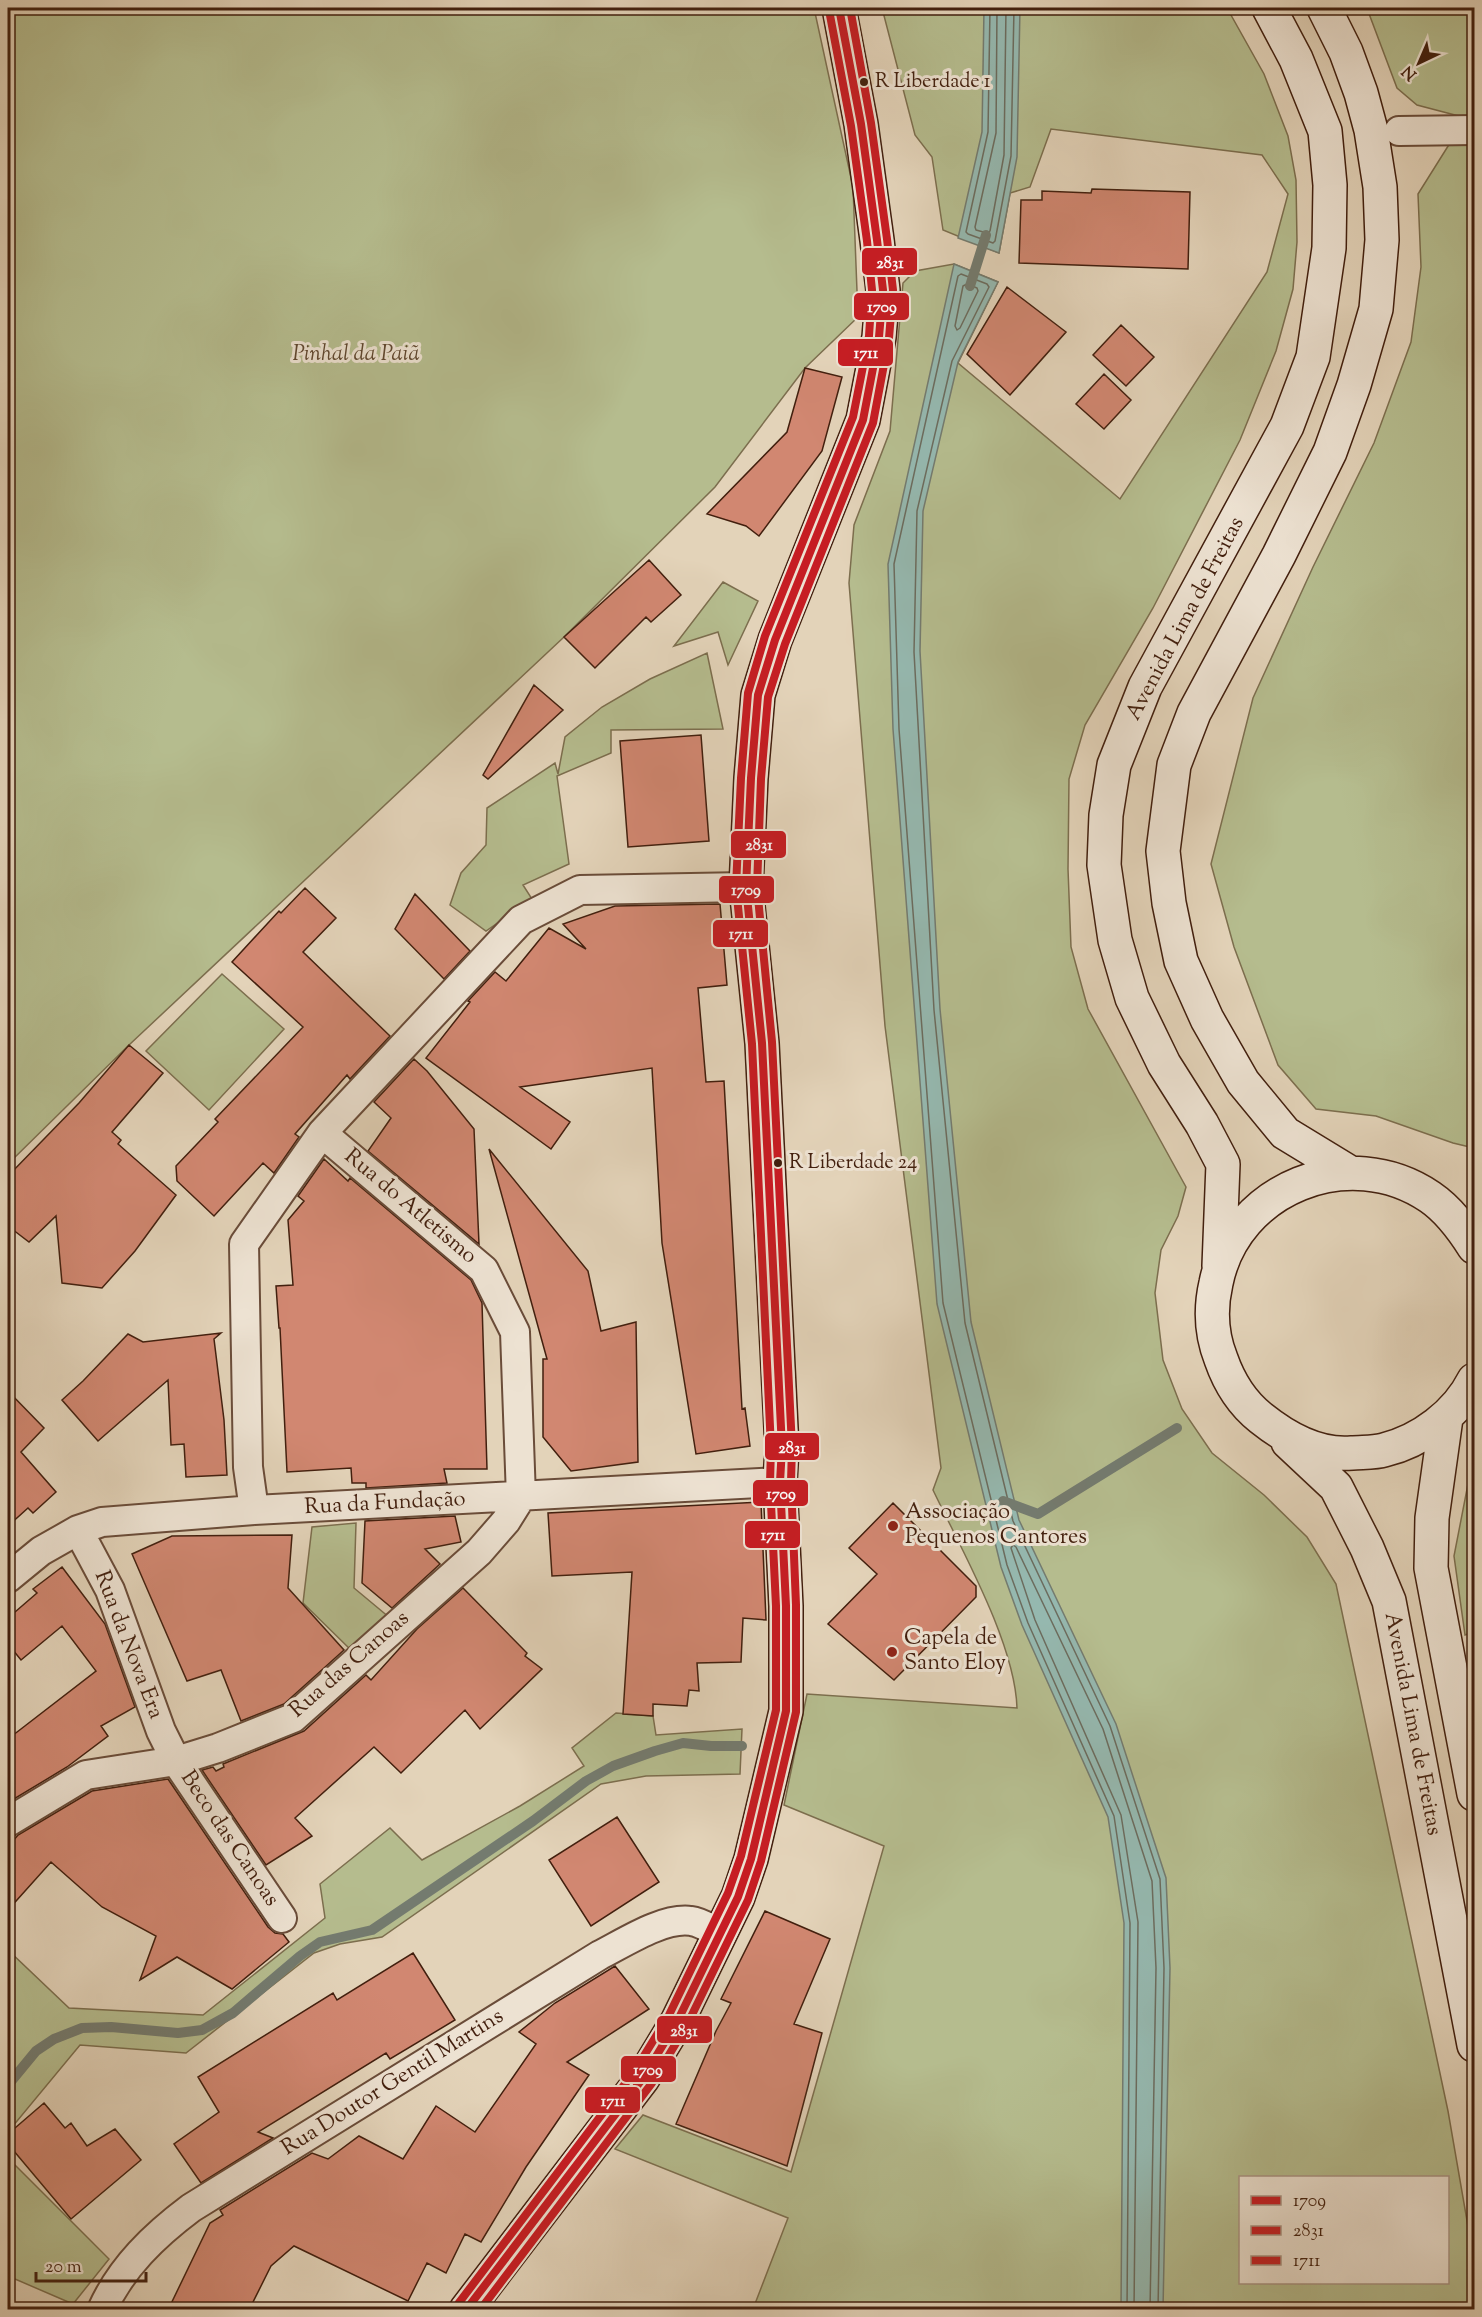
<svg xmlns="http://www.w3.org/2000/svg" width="1482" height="2317" font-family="'Sorts Mill Goudy',serif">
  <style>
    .green { fill: #b5bc8e; stroke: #7c6e4e; stroke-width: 1.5; fill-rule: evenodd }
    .water { fill: #95b8af; stroke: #747b6f; stroke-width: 1.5 }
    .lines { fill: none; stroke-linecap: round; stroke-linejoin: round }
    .shore { stroke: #6c6c5e; stroke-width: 1.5 }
    .stream { stroke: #747b6f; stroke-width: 10 }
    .building { fill: #d18771; stroke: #421f0e; stroke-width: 1.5 }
    .street-casing { stroke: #6a4c39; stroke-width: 32 }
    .secondary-casing { stroke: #421f0e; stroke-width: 36 }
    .street { stroke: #ede2d2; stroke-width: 28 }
    .secondary { stroke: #ede2d2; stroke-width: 33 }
    .bus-1-casing { stroke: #ede2d2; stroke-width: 12 }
    .bus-2-casing { stroke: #ede2d2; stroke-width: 12 }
    .bus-3-casing { stroke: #ede2d2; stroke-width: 12 }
    .bus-1 { stroke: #c61d23; stroke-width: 8 }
    .bus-2 { stroke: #c61d23; stroke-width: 8 }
    .bus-3 { stroke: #c61d23; stroke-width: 8 }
    .bus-dot { fill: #421f0e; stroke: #ede2d2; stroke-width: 2 }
    .poi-dot { fill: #8f2418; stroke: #ede2d2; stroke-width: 2 }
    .labels { text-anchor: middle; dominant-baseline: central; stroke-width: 6; stroke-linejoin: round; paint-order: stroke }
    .bus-label { font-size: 20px; fill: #421f0e; stroke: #ede2d2; text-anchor: start }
    .park-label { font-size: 22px; font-style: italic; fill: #5f462e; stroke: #ede2d2 }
    .street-label { font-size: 22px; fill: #421f0e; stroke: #ede2d2 }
    .poi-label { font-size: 22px; fill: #421f0e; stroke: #ede2d2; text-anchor: start }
    .line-badge { stroke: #ede2d2; stroke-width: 2 }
    .badge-label { font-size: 16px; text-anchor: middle; font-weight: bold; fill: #fff }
  </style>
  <rect width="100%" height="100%" fill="#e3d3b9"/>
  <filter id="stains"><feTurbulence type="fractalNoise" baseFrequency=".00333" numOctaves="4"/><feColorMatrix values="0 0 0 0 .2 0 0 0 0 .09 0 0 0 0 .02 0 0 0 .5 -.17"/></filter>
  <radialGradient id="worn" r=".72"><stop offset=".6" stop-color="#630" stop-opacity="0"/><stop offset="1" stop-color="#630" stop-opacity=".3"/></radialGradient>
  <!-- green -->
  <path class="green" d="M8,8h806l39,179 5,130 -53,51 -90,119 -151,150 -435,408 -121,119z
    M882,8h345l37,66 24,62 8,44 1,62 -4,47 -17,62 -36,89 -87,168 -68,117 -16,54 -1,90 3,78 17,62 98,178 -8,29 -17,34 -6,43 8,67 19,49 30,44 52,42 43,42 29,47 112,527 26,150v48h-721l35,-91 -173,-69 28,-34 148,57 93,-326 -100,-41 23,-111 210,14c-2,-65 -56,-159 -84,-218l8,-22 -56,-442 -36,-443 5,-58 36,-94 13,-148 12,-12 39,-7 44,18 -40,81 162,136 147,-227 21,-78 -26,-39 -211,-26 -21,58 -20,6 -11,60 -56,-23 -11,-73 -17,-22zM1240,2178h208v104h-208z
    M1373,8h101v112l-57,-15 -20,-17 -29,-77z
    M1474,137v1011l-21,-5 -77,-27 -60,-7 -38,-44 -44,-118 -23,-83 42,-166 60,-131 61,-124 37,-101 10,-75 -3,-73 32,-51z
    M723,582l35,19 -30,64 -10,-33 -44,14z
    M707,653l16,76 -112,1v23l-54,23 12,88 -46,21 9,14 -46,32 -36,-26 11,-32 25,-28 1,-37 68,-45 3,11 7,-37 37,-30 48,-28z
    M222,974l62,55 -75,81 -63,-59z
    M1474,1453v179l-9,3 -11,-79z
    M356,1523l-2,65 36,30 -36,35 -51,-50 9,-76z
    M616,1713l37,3 3,19 86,-6 -2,45 -94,2 -45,8 -219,153 -42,7 -26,9 -128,100 -106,-8 -72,87v-182l61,58 134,7 122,-97 -5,-34 70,-56 32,32 98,-54 64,-40 -12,-18z
    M8,2158l101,101 -36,45 -65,-28z"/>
  <!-- water -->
  <path class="water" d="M984,8h36l-3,149 -18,96 -41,-15 24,-106z
    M954,264l44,18 -40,80 -35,149 -3,140 20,358 31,313 48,198 97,204 50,154 4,90 -7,341h-42l3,-386 -16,-106 -86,-192 -21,-58 -64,-263 -44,-575 -5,-165z"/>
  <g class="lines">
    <!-- shore -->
    <path class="shore" d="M990,8l-2,124 -22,100 2,2 25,9 2,-2 16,-85 3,-148
      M997,8l-1,125 -21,94 1,3 11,3 3,-2 14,-76 2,-147
      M967,284l10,4 1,3 -18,37 -3,2 -2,-4 8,-40z
      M1127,2310l3,-387 -16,-107 -86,-193 -21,-58 -64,-262 -44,-574 -5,-165 64,-288 3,-2 26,10 2,3 -37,74 -35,150 -3,141 20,358 31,313 48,198 97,205 50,153 4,89 -6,342
      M1134,2310l4,-388 -17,-107 -86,-195 -24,-72 2,-3 3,2 87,182 49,152 4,87 -6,342"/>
    <!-- stream -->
    <path class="stream" d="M970,286l16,-51
      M1003,1501l35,13 139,-86
      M8,2085l28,-34 18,-12 28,-11 29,-1 67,6 24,-3 31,-17 67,-57 20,-14 52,-12 161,-109 53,-40 27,-15 42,-15 28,-8 28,3h31"/>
  </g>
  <!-- building -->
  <path class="building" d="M1092,189l98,3 -2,77 -169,-6 2,-63h21v-9l49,2z
    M1007,287l59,45 -56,63 -43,-41z
    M1121,325l33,32 -28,29 -33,-31z
    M805,368l37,9 -20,74 -63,85 -13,-10 -39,-12 80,-82z
    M1104,374l27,26 -27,29 -28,-25z
    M649,560l32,35 -30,27 -5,-5 -51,51 -31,-31z
    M534,685l29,25 -75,69 -5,-4z
    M701,735l8,106 -81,6 -8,-106z
    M305,888l31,30 -33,34 87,84 -40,43 -3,-4 -52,59 4,3 -25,36 -11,-10 -49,53 -37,-35 -1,-15 42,-44 -3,-3 88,-92 -71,-65 47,-51 2,2z
    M415,894l55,57 -26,28 -49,-50z
    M720,904l7,81 -29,3 8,94 18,-1 18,328 3,-1 5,38 -54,8 -34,-211 -10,-175 -132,19 50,35 -19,27 -125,-91 44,-56 -2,-1 27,-29 11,9 43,-53 37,21 -23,-25 52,-18z
    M129,1045l34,28 -51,59 9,8 -3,4 58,51 -41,56 -33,37 -40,-5 -6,-67 -27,26 -21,-16v-50l71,-73z
    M414,1059l13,12 47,58 5,115 -111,-93 23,-33 -17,-16z
    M489,1149l99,122 13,60 35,-9 2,140 -67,9 -28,-34v-78h4z
    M324,1159l24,22 2,-3 121,102 11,23 5,166h-43l3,14 -81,5v-5h-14l-1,-15 -64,4 -7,-144h-1l-3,-42 17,-1 -5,-65 16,-19 -6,-5z
    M221,1333l-7,6 10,81 3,55 -41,2 -2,-33 -13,1 -3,-65 -70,61 -36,-41 21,-19 45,-47 15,8z
    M8,1391l36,37 -23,24 35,40 -23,21 -5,-5 -20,18z
    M761,1502l5,118 -23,-2 -2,44 -44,1 2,28 -10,-1 -2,16 -34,-2v12l-30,-2 9,-142 -80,4 -4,-63z
    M893,1503l83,83v11l-82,83 -66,-56 49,-50 -28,-26z
    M455,1516l6,26 -36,7 15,15 -48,44 -30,-25 3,-62z
    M292,1535l-4,53 56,62 -60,54 -43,17 -20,-51 -34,11 -55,-127 40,-18z
    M62,1567l43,57 30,83 -34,19 7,10 -41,31 -58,35 -1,-63 88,-68 -34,-45 -41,34 -13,-16v-26l29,-25 -4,-4z
    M463,1588l64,65 -2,3 17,13 -62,60 -15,-19 -64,63 -27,-26 -79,71 17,18 -46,29 -64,-95 11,-3 3,4 8,-4 -1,-3 81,-33 62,-56 5,5 46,-51z
    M168,1779l100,148 7,6 8,1 6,8 -57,47 -55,-32 -37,23 16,-44 -54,-29 -51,-45 -43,48v-63l10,-12 74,-44z
    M617,1817l42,65 -68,44 -42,-66z
    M765,1911l65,28 -36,85 28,9 -35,133 -111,-42 40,-93 15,-28 -10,-4z
    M413,1953l42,67 -65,39 -4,-6 -128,79 15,6 -72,45 -27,-39 45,-32 -21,-35 135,-84 4,7z
    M615,1966l34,43 -82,53 22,13 -63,92 -45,75 -16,-8 -19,39 -19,-10 -19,38 -114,-55 -23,20 -22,44h-81l42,-87 13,-8 -3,-5 92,-57 16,6 31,-23 44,23 33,-53 39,26 61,-88 -17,-12 36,-29z
    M44,2103l21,25 6,-5 16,23 28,-17 26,31 -70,59 -63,-75v-10z"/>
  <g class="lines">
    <defs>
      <path id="street" d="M1399,131l75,-1
        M322,1133l162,137 31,62 6,165
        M254,1510l-6,-43 -4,-223 78,-111 199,-213 59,-30 166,-3
        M78,1530l32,60 51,141 15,30 106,157
        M8,1578l33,-27 37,-21 24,-8 152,-12 526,-28
        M8,1822l78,-47 90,-14 42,-13 75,-30 186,-166 27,-31 15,-24
        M102,2310c19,-43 53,-75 89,-102l409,-253c24,-12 63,-38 91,-34 10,1 21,9 30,13"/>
      <path id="secondary" d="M1324,8l22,44 15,41 10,37 9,57 2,53 -6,69 -22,76 -24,67 -51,103 -85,158 -20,52 -11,86 6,52 12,58 26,58 36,63 42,51 64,39
        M1474,1247c-12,-19 -25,-37 -44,-50 -81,-55 -195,-9 -214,86 -6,26 -5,51 5,76 8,23 21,44 40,59 25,20 58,38 91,35 10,-1 22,0 32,-3 37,-9 73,-36 90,-70
        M1219,1266l4,-102 -21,-40 -38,-60 -32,-66 -17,-58 -11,-75 2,-50 8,-50 31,-78 142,-261 26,-69 16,-109 1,-63 -5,-54 -29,-72 -27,-51
        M1446,1418l-14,100 -1,50 43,226
        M1288,1442l48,45 31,61 22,53 85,444
        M466,2310l177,-232 35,-58 60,-123 13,-38 35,-148v-105l-6,-124 2,-34 -20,-405 -16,-156 5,-109 7,-83 17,-55 88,-220 16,-83 4,-47 -6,-50 -16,-116 -22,-116"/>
    </defs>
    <!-- street casing -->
    <use href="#street" class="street-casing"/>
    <!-- secondary casing -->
    <use href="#secondary" class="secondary-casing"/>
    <!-- street -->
    <use href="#street" class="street"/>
    <!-- secondary -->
    <use href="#secondary" class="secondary"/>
    <defs>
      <path id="bus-1" d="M466,2310l177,-232 35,-58 60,-123 13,-38 35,-148v-105l-6,-124 2,-34 -20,-405 -16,-156 5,-109 7,-83 17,-55 88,-220 16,-83 4,-47 -6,-50 -16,-116 -22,-116"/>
      <path id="bus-2" d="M480,2310l172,-227 35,-58 61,-125 13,-39 35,-149v-107l-5,-123 1,-35 -20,-405 -15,-155 4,-108 7,-82 17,-53 88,-221 16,-85 4,-48 -6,-51 -16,-116 -21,-115"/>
      <path id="bus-3" d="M458,2304l176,-232 35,-57 59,-122 13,-37 35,-146v-104l-6,-123 1,-35 -19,-404 -16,-157 5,-109 7,-85 17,-57 88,-219 16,-81 3,-46 -5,-49 -16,-115 -22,-116"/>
    </defs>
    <!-- bus-1 casing -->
    <use href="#bus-1" class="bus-1-casing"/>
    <!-- bus-2 casing -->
    <use href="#bus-2" class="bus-2-casing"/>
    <!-- bus-3 casing -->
    <use href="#bus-3" class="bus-3-casing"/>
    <!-- bus-1 -->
    <use href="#bus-1" class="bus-1"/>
    <!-- bus-2 -->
    <use href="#bus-2" class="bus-2"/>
    <!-- bus-3 -->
    <use href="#bus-3" class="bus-3"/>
  </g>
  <!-- markers -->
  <g class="bus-dot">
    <circle cx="864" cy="82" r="5"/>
    <circle cx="778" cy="1163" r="5"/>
  </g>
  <g class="poi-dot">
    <circle cx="893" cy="1526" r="6"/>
    <circle cx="892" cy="1652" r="6"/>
  </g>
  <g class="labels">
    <!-- bus labels -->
    <g class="bus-label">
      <text x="875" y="82">R Liberdade 1</text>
      <text x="789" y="1163">R Liberdade 24</text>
    </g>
    <!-- park labels -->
    <g class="park-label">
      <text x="356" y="355">Pinhal da Paiã</text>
    </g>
    <!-- street labels -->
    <g class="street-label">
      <text transform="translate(1186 619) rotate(-62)">Avenida Lima de Freitas</text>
      <text transform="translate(410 1207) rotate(40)">Rua do Atletismo</text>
      <text transform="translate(385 1504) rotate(-3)">Rua da Fundação</text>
      <text transform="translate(128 1645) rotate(69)">Rua da Nova Era</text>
      <text transform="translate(350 1665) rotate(-41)">Rua das Canoas</text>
      <text transform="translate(1412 1724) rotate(79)">Avenida Lima de Freitas</text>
      <text transform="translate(229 1839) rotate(56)">Beco das Canoas</text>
      <text transform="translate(393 2083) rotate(-32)">Rua Doutor Gentil Martins</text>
    </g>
    <!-- poi labels -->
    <g class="poi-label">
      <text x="905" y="1513">Associação<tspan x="905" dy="25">Pequenos Cantores</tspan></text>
      <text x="904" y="1639">Capela de<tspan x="904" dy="25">Santo Eloy</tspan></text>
    </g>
  </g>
  <g class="line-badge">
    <rect x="861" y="247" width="57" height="29" rx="6" fill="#c61d23"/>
    <rect x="853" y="292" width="57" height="29" rx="6" fill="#c61d23"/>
    <rect x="837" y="338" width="57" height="29" rx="6" fill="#c61d23"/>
    <rect x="730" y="830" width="57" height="29" rx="6" fill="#c61d23"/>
    <rect x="718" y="875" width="57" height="29" rx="6" fill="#c61d23"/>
    <rect x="712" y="919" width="57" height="29" rx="6" fill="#c61d23"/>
    <rect x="764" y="1432" width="56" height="29" rx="6" fill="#c61d23"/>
    <rect x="752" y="1479" width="57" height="28" rx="6" fill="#c61d23"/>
    <rect x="744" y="1520" width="57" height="29" rx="6" fill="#c61d23"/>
    <rect x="656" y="2015" width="57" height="29" rx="6" fill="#c61d23"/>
    <rect x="620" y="2055" width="57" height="28" rx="6" fill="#c61d23"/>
    <rect x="584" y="2086" width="57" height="28" rx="6" fill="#c61d23"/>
  </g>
  <g class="badge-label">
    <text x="890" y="268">2831</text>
    <text x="882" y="312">1709</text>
    <text x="866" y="358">1711</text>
    <text x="759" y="850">2831</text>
    <text x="746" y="895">1709</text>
    <text x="741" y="939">1711</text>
    <text x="792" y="1453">2831</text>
    <text x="781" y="1499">1709</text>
    <text x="773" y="1540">1711</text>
    <text x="684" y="2036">2831</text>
    <text x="648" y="2075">1709</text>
    <text x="613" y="2106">1711</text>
  </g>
  <!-- margin -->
  <rect width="1482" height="2317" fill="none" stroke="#e3d3b9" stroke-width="30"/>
  <rect x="9" y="9" width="1464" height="2299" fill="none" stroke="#421f0e" stroke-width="3"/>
  <rect x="15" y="15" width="1452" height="2287" fill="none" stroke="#421f0e" stroke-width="1.5"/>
  <!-- legend -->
  <rect x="1239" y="2176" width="210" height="108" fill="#ede2d2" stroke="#a99484" stroke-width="1.5"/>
  <rect x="1251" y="2196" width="30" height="9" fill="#c61d23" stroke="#a99484" stroke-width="1.5"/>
  <text x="1293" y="2206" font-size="18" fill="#421f0e">1709</text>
  <rect x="1251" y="2226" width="30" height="9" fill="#c61d23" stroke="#a99484" stroke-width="1.5"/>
  <text x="1293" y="2236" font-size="18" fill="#421f0e">2831</text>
  <rect x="1251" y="2256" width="30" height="9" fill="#c61d23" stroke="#a99484" stroke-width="1.5"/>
  <text x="1293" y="2266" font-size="18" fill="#421f0e">1711</text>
  <!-- north arrow -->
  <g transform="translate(1419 63) rotate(224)" stroke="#ede2d2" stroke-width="4.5" paint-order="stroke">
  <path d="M0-4.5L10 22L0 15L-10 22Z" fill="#421f0e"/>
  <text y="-9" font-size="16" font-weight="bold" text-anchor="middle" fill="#421f0e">N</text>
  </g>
  <!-- scale -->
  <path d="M36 2272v9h110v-9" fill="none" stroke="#421f0e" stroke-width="3"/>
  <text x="45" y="2272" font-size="18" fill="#421f0e" stroke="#ede2d2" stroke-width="4.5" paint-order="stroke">20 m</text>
  <rect width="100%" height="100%" filter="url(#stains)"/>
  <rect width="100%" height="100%" fill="url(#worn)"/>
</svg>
